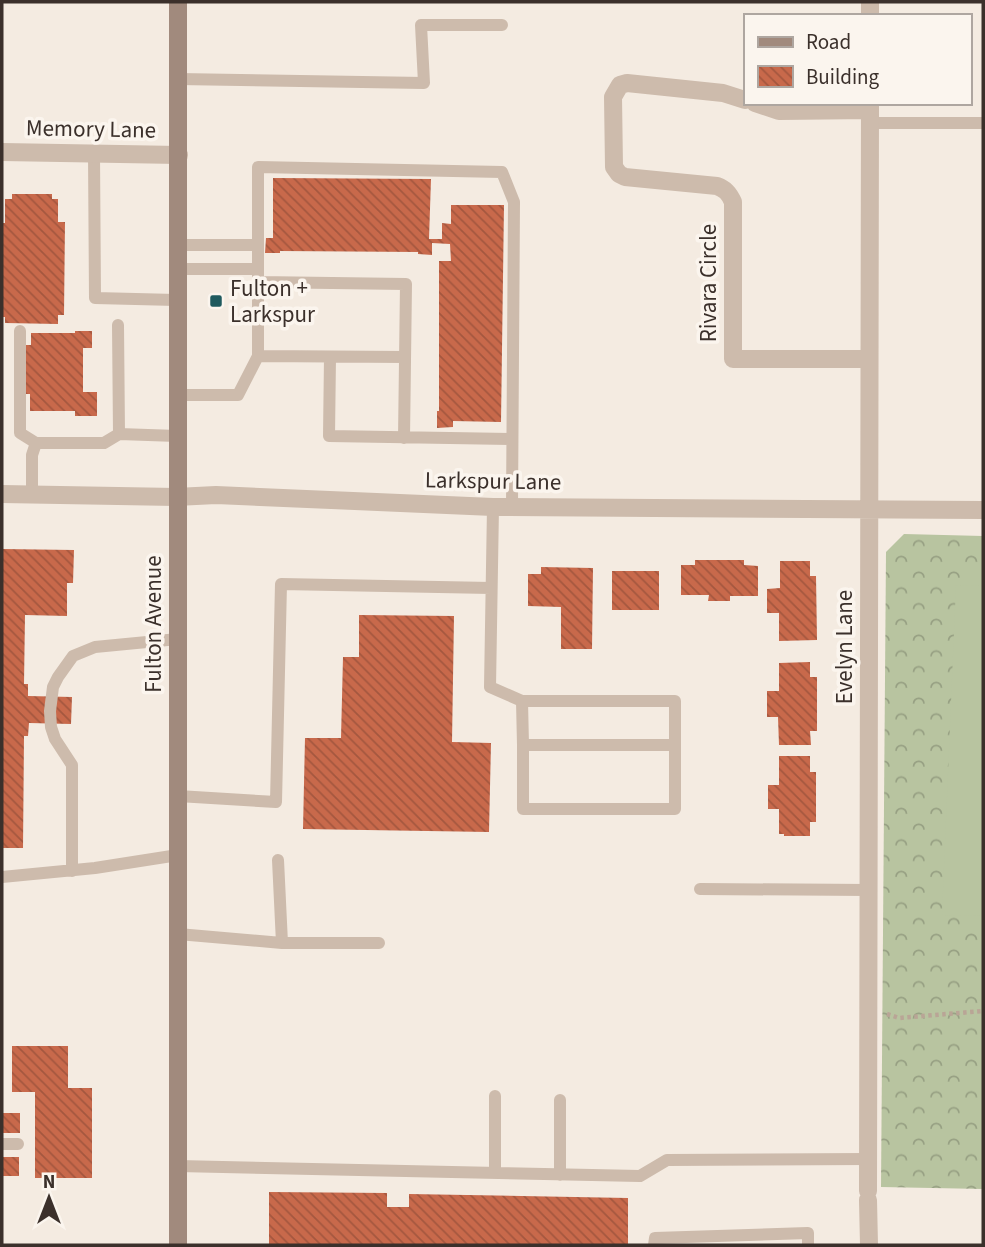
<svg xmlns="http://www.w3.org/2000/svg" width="985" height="1247" font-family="'Source Sans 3',sans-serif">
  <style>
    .forest { fill: url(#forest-crowns) }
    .garden { fill: #b8c4a0 }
    .building { fill: url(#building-back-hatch) }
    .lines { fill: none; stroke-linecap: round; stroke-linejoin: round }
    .path { stroke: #b9a596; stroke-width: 4.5; stroke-dasharray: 3.5 3.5; stroke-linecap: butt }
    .lane { stroke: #cdbbac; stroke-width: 12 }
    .street { stroke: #cdbbac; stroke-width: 18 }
    .secondary { stroke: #a18a7d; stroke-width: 18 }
    .poi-dot { fill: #1f5a5e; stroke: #fbf5ee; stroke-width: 2.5 }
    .labels { text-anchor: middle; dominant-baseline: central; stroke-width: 7; stroke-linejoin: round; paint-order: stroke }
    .street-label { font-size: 23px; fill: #3b302b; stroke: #fbf5ee }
    .poi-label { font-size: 23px; fill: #3b302b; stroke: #fbf5ee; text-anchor: start }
  </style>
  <defs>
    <pattern id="forest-crowns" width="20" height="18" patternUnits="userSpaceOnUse" patternTransform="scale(1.75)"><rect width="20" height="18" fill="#b8c4a0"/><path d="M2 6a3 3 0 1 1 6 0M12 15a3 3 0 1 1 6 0" fill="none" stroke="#97a083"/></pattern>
    <pattern id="building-back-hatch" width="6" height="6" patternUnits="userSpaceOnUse" patternTransform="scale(1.75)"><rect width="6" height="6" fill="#c8694b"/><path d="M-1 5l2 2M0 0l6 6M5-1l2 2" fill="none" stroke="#a4573f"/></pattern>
  </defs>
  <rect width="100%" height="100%" fill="#f4ebe1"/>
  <!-- forest -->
  <path class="forest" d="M904,534l79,2v653l-102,-2 5,-635z"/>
  <!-- garden -->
  <path class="garden" d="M956,585l27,1v330l-41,-1z"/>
  <!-- building -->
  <path class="building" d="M273,178l158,1 -2,60h13v-16l9,1v-19h53l-3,217 -48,-1v6l-16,1v-17h2v-150h12l-1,-17 -18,-1v12l-14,-1v-2l-138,-1v2h-15l1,-15h7z
    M12,194h40v5h6v23h7l-1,93h-6v9l-53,-1v-6h-3v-94h3v-24h7z
    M75,331h17v17h-9v44h14v24h-22v-5h-45v-17h-5v-49h6v-12h44z
    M2,549l72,1 -1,33h-6v33l-42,-1 -1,69h4v12l44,1 -1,27 -42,-1 -1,13h-4l-1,112h-21z
    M695,560h49v5l14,1v30h-28v5h-22l1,-6h-28v-30h14z
    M780,561h30v15h6l1,64 -38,1v-28h-12v-24l13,-1z
    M541,567l52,1 -1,81h-31v-42l-33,-1v-32h13z
    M612,571h47v39h-47z
    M359,615l95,1 -2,126 39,1 -2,89 -186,-3 2,-91h36l2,-81h16z
    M810,662v15h7v54h-7l1,14h-32l-1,-28h-11v-26h12v-28z
    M779,756h31v16h6v50h-6v14h-26v-2h-5v-25h-11v-24h11z
    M12,1046h56v42h24v90h-57v-86h-23z
    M2,1113h18v20h-18z
    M2,1157h17v19h-17z
    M269,1192l118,1v14h22v-13l219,4v47h-359z"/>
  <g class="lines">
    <!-- path -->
    <path class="path" d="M887,1014l12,4 84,-7"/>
    <!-- lane -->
    <path class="lane" d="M178,79l246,4 -3,-58h81
      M870,123h113
      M94,154l1,144 81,2
      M177,245h81
      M177,269h81
      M258,282l148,2 -2,154
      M118,325l1,109
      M20,331v102l16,10
      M258,356l147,1
      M330,357l-1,79 183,3
      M177,395h61l20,-39v-189l244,5 12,30 -2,305
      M32,494v-39l4,-12h68l15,-9 58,2
      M493,507l-3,180 32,14h153v108h-152v-64
      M522,701l1,44h152
      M178,796l98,6 5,-218 210,4
      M72,871v-106l-17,-26 -4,-12 -1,-16 3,-24 5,-10 15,-21 22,-9 83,-8
      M2,877l93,-9 83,-13
      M700,889l169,1
      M178,934l104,9 -4,-83
      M282,943h97
      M495,1096v77
      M560,1100v75
      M2,1144h16
      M178,1166l462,10 27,-16 201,-1
      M654,1245l1,-7 153,-5v12"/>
    <!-- street -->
    <path class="street" d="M870,16v-14
      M745,100l-22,-7 -96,-10 -7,2 -7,12 1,70 5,7 6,3 92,9c8,3 12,7 16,16v157h136
      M755,103l24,8 91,-1
      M2,152l177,3
      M2,494l174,3 40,-2 277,12 490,3
      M868,1191l2,-1088
      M868,1200l1,45"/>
    <!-- secondary -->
    <path class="secondary" d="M178,2v1243"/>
  </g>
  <!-- markers -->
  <rect class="poi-dot" x="209" y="294" width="14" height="14" rx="3.5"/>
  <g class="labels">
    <!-- street labels -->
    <g class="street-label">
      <text transform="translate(91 129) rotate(1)">Memory Lane</text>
      <text transform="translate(708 283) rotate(-90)">Rivara Circle</text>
      <text transform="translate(493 481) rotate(1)">Larkspur Lane</text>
      <text transform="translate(153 624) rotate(-90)">Fulton Avenue</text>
      <text transform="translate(844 647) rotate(-90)">Evelyn Lane</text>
    </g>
    <!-- poi labels -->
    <g class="poi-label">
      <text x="230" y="288">Fulton +<tspan x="230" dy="26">Larkspur</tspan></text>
    </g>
  </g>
  <!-- border -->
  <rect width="985" height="1247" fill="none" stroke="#3b302b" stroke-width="7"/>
  <!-- legend -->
  <rect x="744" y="14" width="228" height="91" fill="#fbf5ee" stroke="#aea6a0" stroke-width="2"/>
  <rect x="758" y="37" width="35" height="10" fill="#a18a7d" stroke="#aea6a0" stroke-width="2"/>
  <text x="806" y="49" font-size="21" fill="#3b302b">Road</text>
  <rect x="758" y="66" width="35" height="21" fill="url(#building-back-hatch)" stroke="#aea6a0" stroke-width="2"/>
  <text x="806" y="84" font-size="21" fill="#3b302b">Building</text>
  <!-- north arrow -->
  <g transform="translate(49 1198)" stroke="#fbf5ee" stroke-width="5" paint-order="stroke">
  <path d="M0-5L12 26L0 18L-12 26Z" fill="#3b302b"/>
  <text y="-10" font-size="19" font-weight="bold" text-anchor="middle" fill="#3b302b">N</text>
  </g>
</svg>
